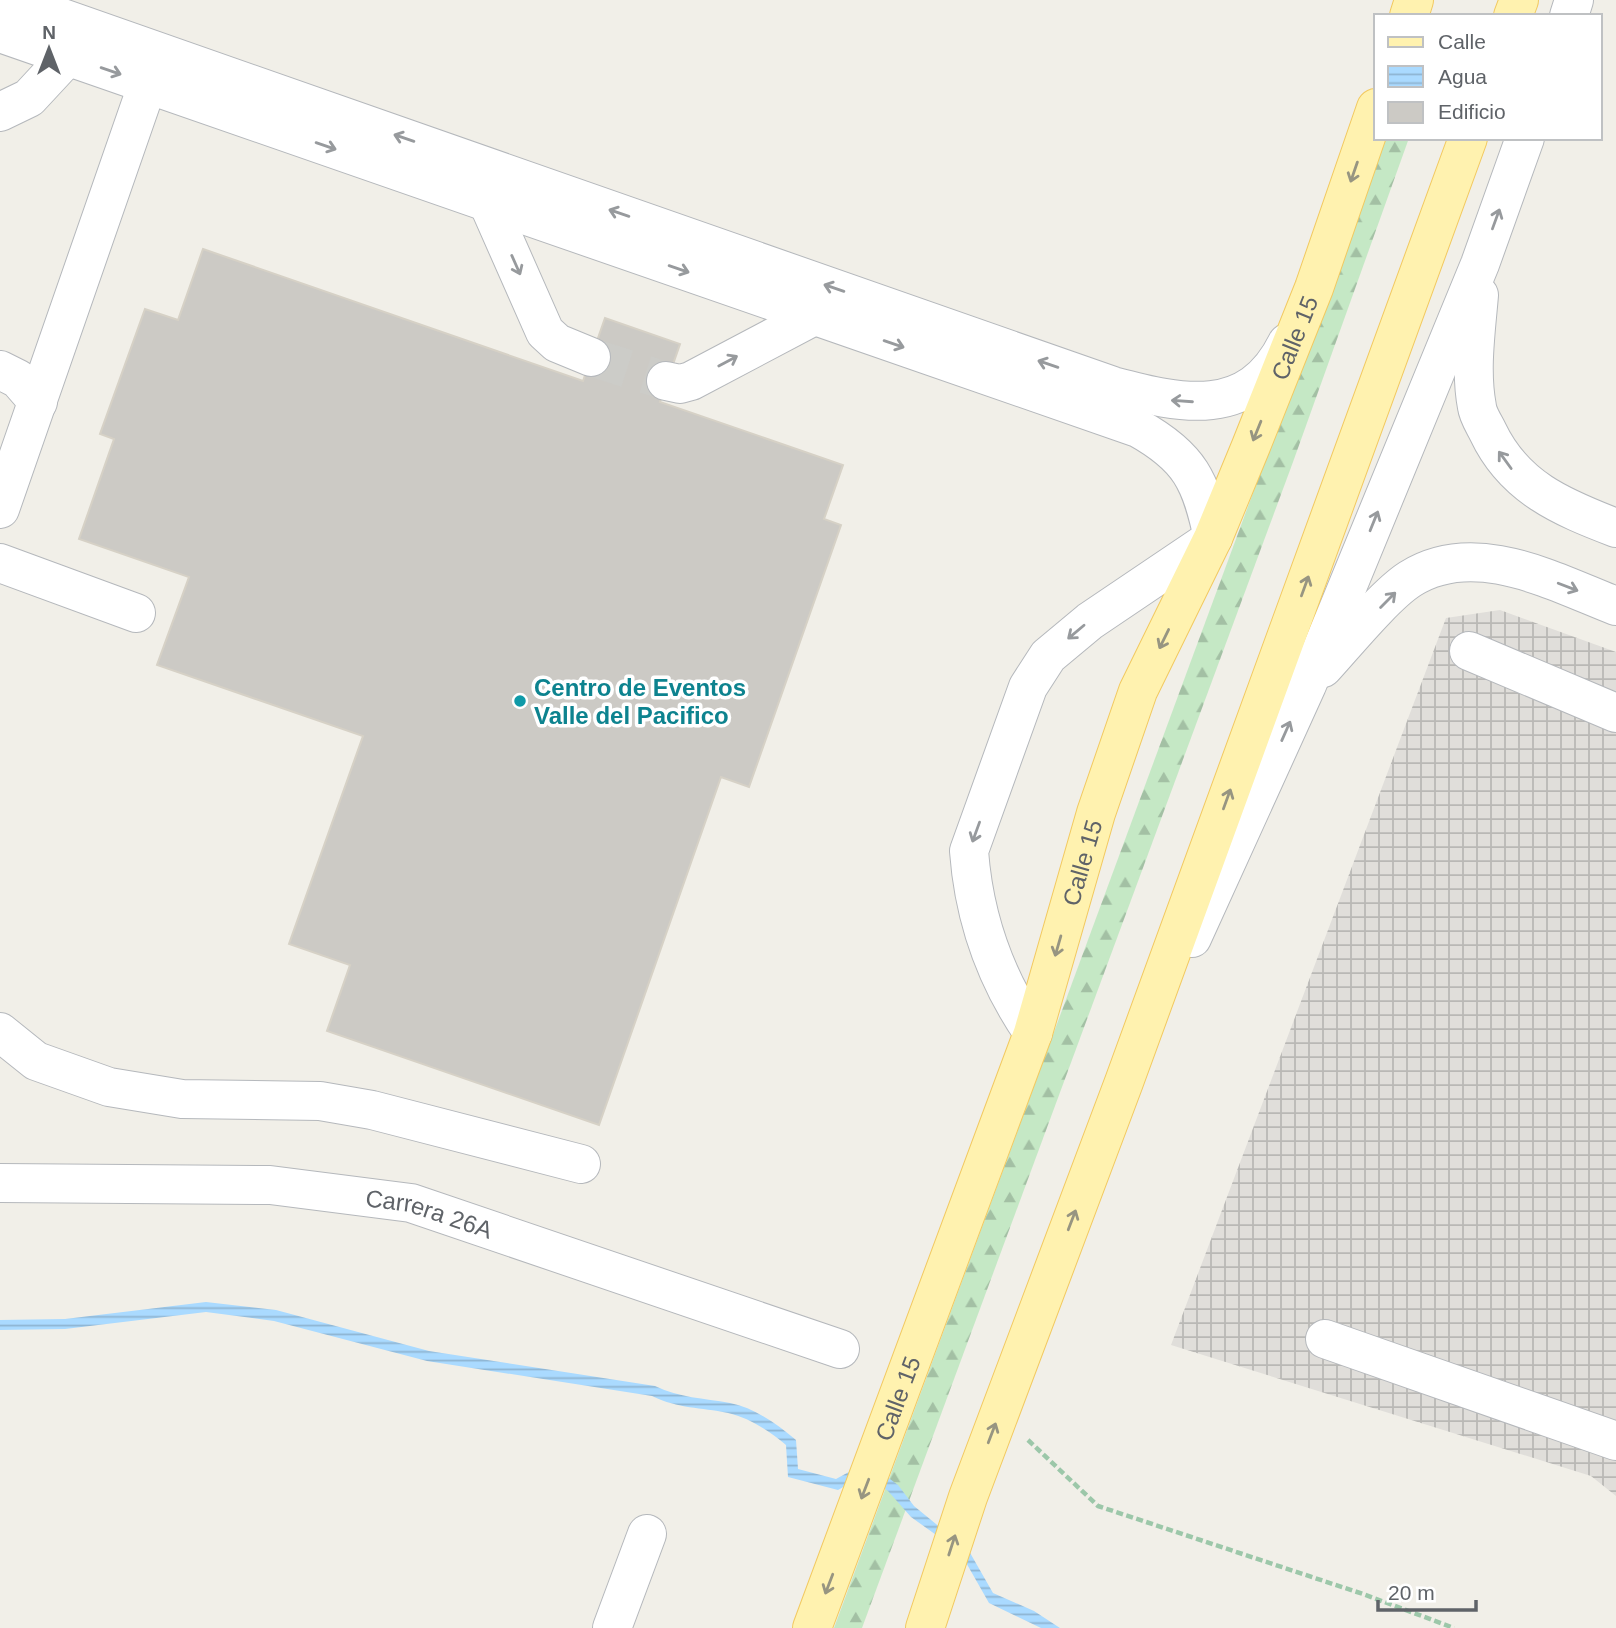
<svg xmlns="http://www.w3.org/2000/svg" width="1616" height="1628" font-family="Helvetica,sans-serif">
  <style>
    .industrial { fill: url(#industrial-grid) }
    .forest { fill: url(#forest-firs) }
    .water { fill: url(#water-rules) }
    .building { fill: #cccac5; stroke: #d6d1c6; stroke-width: 2 }
    .lines { fill: none; stroke-linecap: round; stroke-linejoin: round }
    .minor-tunnel { stroke: #ccccc8; stroke-width: 38; stroke-dasharray: 38 19; stroke-linecap: butt }
    .minor-casing { stroke: #b5b8bc; stroke-width: 40 }
    .major-casing { stroke: #f2c960; stroke-width: 40 }
    .path { stroke: #9cc7a9; stroke-width: 4.5; stroke-dasharray: 7 3.5; stroke-linecap: butt }
    .minor { stroke: #fff; stroke-width: 38 }
    .major { stroke: #fff2af; stroke-width: 38 }
    .oneway { stroke: #979a9d }
    .oneway2 { stroke: #979581 }
    .culture-dot { fill: #0f9aa8; stroke: #fff; stroke-width: 2.5 }
    .labels { text-anchor: middle; dominant-baseline: central; stroke-width: 7; stroke-linejoin: round; paint-order: stroke }
    .street-label { font-size: 24px; fill: #5f6368; stroke: #fff }
    .culture-label { font-size: 24px; font-weight: bold; fill: #0d838f; stroke: #fff; text-anchor: start }
  </style>
  <defs>
    <pattern id="industrial-grid" width="8" height="8" patternUnits="userSpaceOnUse" patternTransform="scale(1.75)"><rect width="8" height="8" fill="#e0deda"/><path d="M0 4h8M4 0v8" fill="none" stroke="#b9b8b5"/></pattern>
    <pattern id="forest-firs" width="22" height="20" patternUnits="userSpaceOnUse" patternTransform="scale(1.75)"><rect width="22" height="20" fill="#c5e8c5"/><path d="M5 1l3.5 6h-7zM16 11l3.5 6h-7z" fill="#a3c0a4"/></pattern>
    <pattern id="water-rules" width="6" height="5" patternUnits="userSpaceOnUse" patternTransform="scale(1.75)"><rect width="6" height="5" fill="#aadaff"/><path d="M0 2.5h6" fill="none" stroke="#8eb4d2"/></pattern>
  </defs>
  <rect width="100%" height="100%" fill="#f1efe8"/>
  <!-- industrial -->
  <path class="industrial" d="M1500,610l116,42v844l-25,-20 -420,-131 275,-727z"/>
  <!-- forest -->
  <path class="forest" d="M1384,138h25l-116,324 -431,1166h-28z"/>
  <!-- water -->
  <path class="water" d="M206,1302l70,8 153,41 226,35c25,12 48,12 75,17 25,5 47,21 66,37l2,29 38,10 31,-17 31,23 16,21 55,45 24,42 41,18 26,17h-19l-52,-25 -29,-51 -49,-35 -23,-26 -22,-17 -28,16 -50,-13 -2,-32c-17,-14 -36,-27 -58,-32 -28,-6 -49,-4 -76,-17l-225,-35 -153,-40 -68,-9 -141,17 -65,1v-10l65,-1z"/>
  <!-- building -->
  <path class="building" d="M203,249l380,132 22,-63 75,26 -20,58 183,63 -19,54 17,6 -92,262 -28,-10 -122,348 -272,-94 23,-66 -61,-21 74,-208 -206,-71 32,-88 -110,-38 35,-100 -14,-5 45,-125 33,11z"/>
  <g class="lines">
    <!-- minor-tunnel -->
    <path class="minor-tunnel" d="M591,357l75,24"/>
    <defs>
      <g id="minor">
        <path d="M11,0l1102,386c68,18 136,34 174,-43"/>
        <path d="M1569,16l5,-16"/>
        <path d="M0,33l1138,395c52,29 63,53 75,110l-123,83 -42,35 -20,31 -59,164c5,67 26,127 64,182"/>
        <path d="M0,112l29,-14 39,-42"/>
        <path d="M488,203l57,129 12,11 34,14"/>
        <path d="M1479,295c-3,36 -9,76 -2,112 1,8 7,17 11,25 26,55 73,75 128,96"/>
        <path d="M0,370l18,9 20,23"/>
        <path d="M666,381l14,3 11,-3 123,-65"/>
        <path d="M0,509l156,-449"/>
        <path d="M0,563l136,50"/>
        <path d="M1469,651l147,62"/>
        <path d="M1323,668c22,-24 62,-73 87,-89 65,-41 144,3 206,27"/>
        <path d="M1192,938l115,-253 173,-421 45,-126"/>
        <path d="M0,1032l36,29 73,26 73,12 138,2 52,9 209,54"/>
        <path id="s1" d="M0,1183l270,2 141,18 429,146"/>
        <path d="M1325,1339l291,102"/>
        <path d="M612,1628l35,-94"/>
      </g>
      <g id="major">
        <path d="M1409,16l5,-16"/>
        <path d="M1513,16l6,-16"/>
        <path id="s2" d="M812,1628l221,-595 63,-220 42,-122 75,-153 38,-92 63,-158 62,-180"/>
        <path d="M925,1628l43,-131 156,-415 344,-944"/>
      </g>
    </defs>
    <!-- minor casing -->
    <use href="#minor" class="minor-casing"/>
    <!-- major casing -->
    <use href="#major" class="major-casing"/>
    <!-- path -->
    <path class="path" d="M1028,1440l70,66 265,88 91,34"/>
    <!-- minor -->
    <use href="#minor" class="minor"/>
    <!-- major -->
    <use href="#major" class="major"/>
  </g>
  <!-- one-way arrows -->
  <defs><path id="oneway-shaft" d="M-6 0H5M1.5-3L5.5 0L1.5 3" fill="none" stroke-width="1.6" stroke-linecap="round" stroke-linejoin="round" transform="scale(1.75)"/></defs>
  <g class="oneway">
    <use href="#oneway-shaft" transform="translate(111 71) rotate(19)"/>
    <use href="#oneway-shaft" transform="translate(404 138) rotate(-161)"/>
    <use href="#oneway-shaft" transform="translate(326 146) rotate(19)"/>
    <use href="#oneway-shaft" transform="translate(619 213) rotate(-161)"/>
    <use href="#oneway-shaft" transform="translate(1496 219) rotate(-70)"/>
    <use href="#oneway-shaft" transform="translate(516 265) rotate(66)"/>
    <use href="#oneway-shaft" transform="translate(679 269) rotate(19)"/>
    <use href="#oneway-shaft" transform="translate(834 288) rotate(-161)"/>
    <use href="#oneway-shaft" transform="translate(894 344) rotate(19)"/>
    <use href="#oneway-shaft" transform="translate(728 361) rotate(-28)"/>
    <use href="#oneway-shaft" transform="translate(1048 364) rotate(-161)"/>
    <use href="#oneway-shaft" transform="translate(1182 401) rotate(-176)"/>
    <use href="#oneway-shaft" transform="translate(1505 460) rotate(-126)"/>
    <use href="#oneway-shaft" transform="translate(1374 521) rotate(-68)"/>
    <use href="#oneway-shaft" transform="translate(1568 587) rotate(21)"/>
    <use href="#oneway-shaft" transform="translate(1388 600) rotate(-45)"/>
    <use href="#oneway-shaft" transform="translate(1076 632) rotate(140)"/>
    <use href="#oneway-shaft" transform="translate(1286 731) rotate(-66)"/>
    <use href="#oneway-shaft" transform="translate(976 832) rotate(110)"/>
  </g>
  <g class="oneway2">
    <use href="#oneway-shaft" transform="translate(1354 172) rotate(109)"/>
    <use href="#oneway-shaft" transform="translate(1257 431) rotate(112)"/>
    <use href="#oneway-shaft" transform="translate(1305 586) rotate(-70)"/>
    <use href="#oneway-shaft" transform="translate(1164 639) rotate(116)"/>
    <use href="#oneway-shaft" transform="translate(1227 799) rotate(-70)"/>
    <use href="#oneway-shaft" transform="translate(1058 946) rotate(106)"/>
    <use href="#oneway-shaft" transform="translate(1072 1220) rotate(-69)"/>
    <use href="#oneway-shaft" transform="translate(992 1433) rotate(-69)"/>
    <use href="#oneway-shaft" transform="translate(865 1489) rotate(111)"/>
    <use href="#oneway-shaft" transform="translate(952 1545) rotate(-72)"/>
    <use href="#oneway-shaft" transform="translate(829 1584) rotate(111)"/>
  </g>
  <!-- markers -->
  <circle class="culture-dot" cx="520" cy="701" r="7"/>
  <g class="labels">
    <!-- street labels -->
    <g class="street-label">
      <text stroke="none"><textPath href="#s2" startOffset="1379">Calle 15</textPath></text>
      <text stroke="none"><textPath href="#s2" startOffset="812">Calle 15</textPath></text>
      <text stroke="none"><textPath href="#s1" startOffset="432">Carrera 26A</textPath></text>
      <text stroke="none"><textPath href="#s2" startOffset="245">Calle 15</textPath></text>
    </g>
    <!-- culture labels -->
    <g class="culture-label">
      <text x="534" y="687">Centro de Eventos<tspan x="534" dy="28">Valle del Pacifico</tspan></text>
    </g>
  </g>
  <!-- legend -->
  <rect x="1374" y="14" width="228" height="126" fill="#ffffff" stroke="#bfc1c3" stroke-width="2"/>
  <rect x="1388" y="37" width="35" height="10" fill="#fff2af" stroke="#bfc1c3" stroke-width="2"/>
  <text x="1438" y="49" font-size="21" fill="#5f6368">Calle</text>
  <rect x="1388" y="66" width="35" height="21" fill="url(#water-rules)" stroke="#bfc1c3" stroke-width="2"/>
  <text x="1438" y="84" font-size="21" fill="#5f6368">Agua</text>
  <rect x="1388" y="102" width="35" height="21" fill="#cccac5" stroke="#bfc1c3" stroke-width="2"/>
  <text x="1438" y="119" font-size="21" fill="#5f6368">Edificio</text>
  <!-- north arrow -->
  <g transform="translate(49 49)" stroke="#ffffff" stroke-width="5" paint-order="stroke">
  <path d="M0-5L12 26L0 18L-12 26Z" fill="#5f6368"/>
  <text y="-10" font-size="19" font-weight="bold" text-anchor="middle" fill="#5f6368">N</text>
  </g>
  <!-- scale -->
  <path d="M1378 1600v10h98v-10" fill="none" stroke="#5f6368" stroke-width="3.5"/>
  <text x="1388" y="1600" font-size="21" fill="#5f6368" stroke="#ffffff" stroke-width="5" paint-order="stroke">20 m</text>
</svg>
